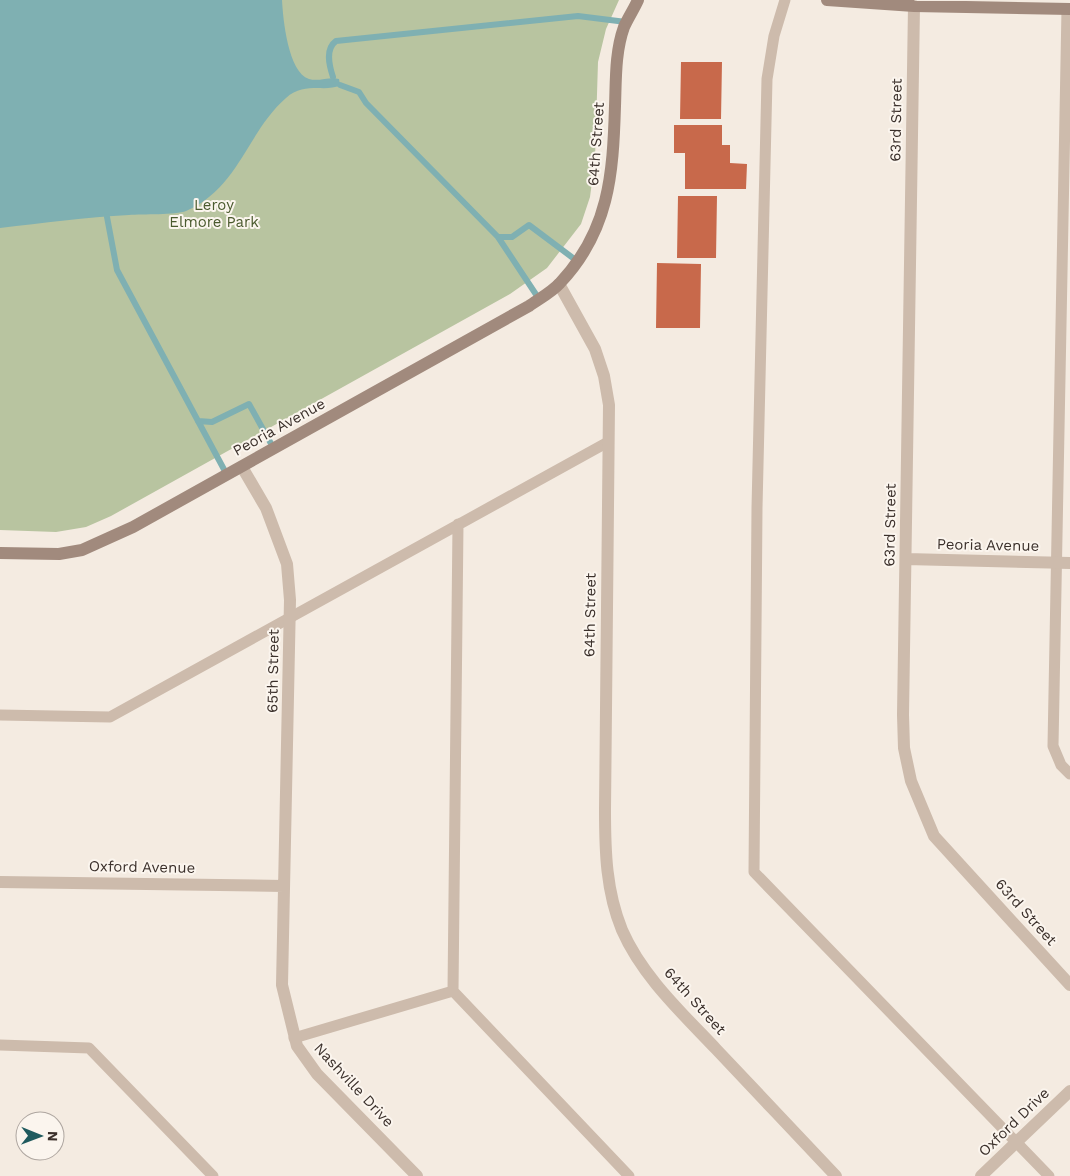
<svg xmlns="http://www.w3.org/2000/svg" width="1070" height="1176" font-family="'Work Sans',sans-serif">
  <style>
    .green { fill: #b8c4a0 }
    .water { fill: #7fb0b2 }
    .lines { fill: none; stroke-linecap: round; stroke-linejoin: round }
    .stream { stroke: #7fb0b2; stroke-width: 6 }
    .building { fill: #c8694b }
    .lane { stroke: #cdbbac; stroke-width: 11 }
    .street { stroke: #cdbbac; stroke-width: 12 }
    .secondary { stroke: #a18a7d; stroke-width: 12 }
    .labels { text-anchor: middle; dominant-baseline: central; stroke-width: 4; stroke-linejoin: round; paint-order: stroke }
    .street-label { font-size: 15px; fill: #3b302b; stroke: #fbf5ee }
    .park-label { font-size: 15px; fill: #4a5a2e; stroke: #fbf5ee }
  </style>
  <rect width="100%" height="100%" fill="#f4ebe1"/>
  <!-- green -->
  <path class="green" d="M0,0h619l-13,29 -8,33 -3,96 -5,39 -9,27 -34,44 -37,26 -399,222 -25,11 -30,5 -56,-2z"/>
  <!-- water -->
  <path class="water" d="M0,0h282c1,19 6,72 27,79 10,3 21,-3 30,0l1,6c-13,8 -35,-4 -54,13 -39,34 -47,90 -100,113 -10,4 -44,3 -57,4 -43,2 -86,8 -129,13z"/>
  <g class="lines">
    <!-- stream -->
    <path class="stream" d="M333,77c-4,-12 -8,-28 3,-36l242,-25 48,6
      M340,85l19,7 7,11 132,134 41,62
      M107,217l10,53 110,205
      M498,237h14l17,-12 48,36
      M198,421l14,1 37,-18 25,45"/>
  </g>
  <!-- building -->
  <path class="building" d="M681,62h41l-1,57h-41z
    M674,125h48v20h8v18l17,1 -1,25h-61v-36h-11z
    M678,196h39l-1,62h-39z
    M657,263l44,1 -1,64h-44z"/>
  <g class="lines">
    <!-- lane -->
    <path class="lane" d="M785,0l-11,36 -7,43 -10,429 -3,364 295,304
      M1067,9l-14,737 8,19 9,9
      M458,524l-5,467 176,185
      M0,715l110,2 498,-275
      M294,1038l159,-47
      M0,1045l89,3 124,128"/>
    <!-- street -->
    <path class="street" d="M914,6l-11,709 1,33 7,33 23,55 136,149
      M559,284l36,65 9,27 5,29 -4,405c0,41 1,81 17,120 20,46 60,83 94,119 40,42 80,85 120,127
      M242,467l24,41 21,56 3,36 -8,385 15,61 20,28 100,102
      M906,559l164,4
      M0,882l284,4
      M981,1176l89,-85"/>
    <!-- secondary -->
    <path class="secondary" d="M827,0l87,6 156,3
      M0,553l59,1 23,-4 51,-23 396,-221c10,-7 23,-14 31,-23 49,-52 53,-108 55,-177 1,-26 0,-54 9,-79 4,-9 10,-18 14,-27"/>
  </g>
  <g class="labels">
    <!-- street labels -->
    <g class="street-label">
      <text transform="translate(896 120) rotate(-89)">63rd Street</text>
      <text transform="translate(596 144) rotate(-86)">64th Street</text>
      <text transform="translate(279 427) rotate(-29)">Peoria Avenue</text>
      <text transform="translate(890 525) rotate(-89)">63rd Street</text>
      <text transform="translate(988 545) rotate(1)">Peoria Avenue</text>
      <text transform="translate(590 615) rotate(-89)">64th Street</text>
      <text transform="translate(273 671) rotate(-89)">65th Street</text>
      <text transform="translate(142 867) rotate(1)">Oxford Avenue</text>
      <text transform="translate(1026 912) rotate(48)">63rd Street</text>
      <text transform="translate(695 1001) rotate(48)">64th Street</text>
      <text transform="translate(354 1085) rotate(47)">Nashville Drive</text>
      <text transform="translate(1014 1122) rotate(-44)">Oxford Drive</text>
    </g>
    <!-- park labels -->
    <g class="park-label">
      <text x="214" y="205">Leroy<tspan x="214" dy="17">Elmore Park</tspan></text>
    </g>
  </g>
  <!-- north arrow -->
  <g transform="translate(40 1136) rotate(91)"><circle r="24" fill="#fbf5ee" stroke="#aea6a0"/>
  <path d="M0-4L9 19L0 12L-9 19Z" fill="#1f5a5e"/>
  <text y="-8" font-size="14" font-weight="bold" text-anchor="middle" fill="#3b302b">N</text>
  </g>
</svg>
